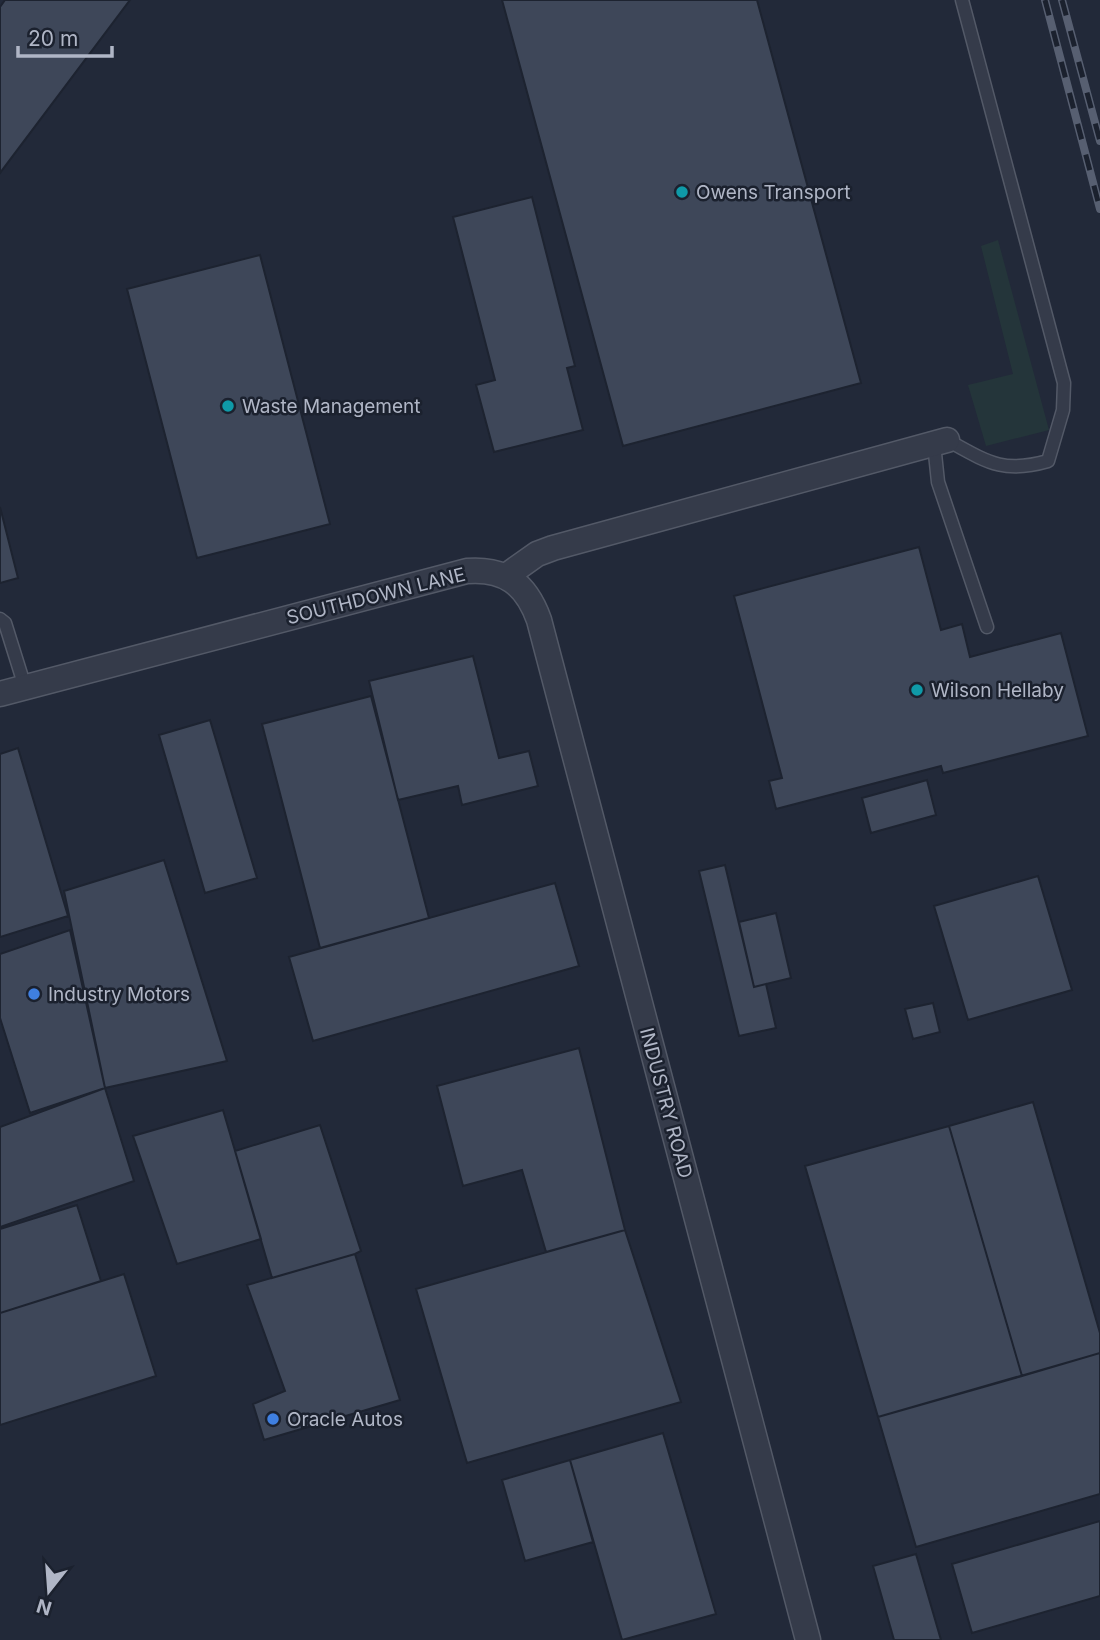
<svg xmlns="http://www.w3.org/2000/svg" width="1100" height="1640" font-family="Inter,sans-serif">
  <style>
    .green { fill: #24353a }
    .building { fill: #3e4759; stroke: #1d2330; stroke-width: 2 }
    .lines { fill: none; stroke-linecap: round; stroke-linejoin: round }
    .service-casing { stroke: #535967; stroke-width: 15 }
    .minor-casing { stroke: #535967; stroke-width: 27 }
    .service { stroke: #353b4a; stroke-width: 12 }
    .minor { stroke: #353b4a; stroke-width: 24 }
    .rail-casing { stroke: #575f71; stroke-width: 8 }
    .rail { stroke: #1b212e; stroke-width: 5; stroke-dasharray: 16; stroke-linecap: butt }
    .culture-dot { fill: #0f9aa8; stroke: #1b212e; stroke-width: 2.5 }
    .shop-dot { fill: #3f7fe0; stroke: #1b212e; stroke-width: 2.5 }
    .labels { text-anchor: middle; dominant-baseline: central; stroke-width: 5; stroke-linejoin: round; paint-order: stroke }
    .poi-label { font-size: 19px; fill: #b0b6c6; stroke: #1b212e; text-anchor: start }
    .street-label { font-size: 19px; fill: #b0b6c6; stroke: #1b212e }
  </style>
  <rect width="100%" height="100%" fill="#222939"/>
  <!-- green -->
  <path class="green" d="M998,240l51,190 -63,16 -18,-61 45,-11 -32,-128z"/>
  <!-- building -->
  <path class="building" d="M5,0h125l-130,173v-166z
    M502,0h255l104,383 -238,63z
    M532,197l43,169 -8,2 16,62 -89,22 -18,-67 19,-5 -42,-163z
    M260,255l70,269 -133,34 -70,-269z
    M0,507l18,71 -18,5z
    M919,547l22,83 21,-6 8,33 91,-24 27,103 -145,37 -2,-7 -165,43 -7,-28 13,-3 -48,-182z
    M473,656l26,102 30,-7 9,35 -76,19 -4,-19 -60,14 -29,-119z
    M371,696l58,222 -109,30 -58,-224z
    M210,720l47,158 -52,15 -46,-158z
    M18,748l50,168 -68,21v-183z
    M927,780l9,35 -65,18 -9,-35z
    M164,860l63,201 -122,27 -41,-197z
    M725,865l29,122 12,-3 10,44 -37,8 -40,-165z
    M1038,876l34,114 -104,30 -34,-114z
    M555,883l24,83 -266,75 -24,-84z
    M776,913l15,65 -37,9 -15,-65z
    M70,930l35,158 -75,25 -30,-95v-64z
    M933,1003l7,29 -27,7 -8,-30z
    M579,1048l46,182 -79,22 -24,-82 -59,16 -26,-100z
    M105,1088l29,93 -134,46v-100z
    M1033,1102l67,231v20l-78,23 -73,-250z
    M223,1110l38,129 -84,25 -44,-128z
    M320,1125l41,126 -6,3 -83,24 -37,-127z
    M949,1126l73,250 -144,41 -73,-251z
    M77,1205l24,76 -101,32v-84z
    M625,1230l56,172 -214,61 -51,-174z
    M355,1254l45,146 -136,40 -11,-36 32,-13 -38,-106z
    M124,1274l32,102 -156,49v-112z
    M1100,1353v141l-184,53 -38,-130z
    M663,1433l53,181 -94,26 -52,-180z
    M570,1460l23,82 -68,19 -23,-81z
    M1100,1521v75l-128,37 -20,-69z
    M916,1554l25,86h-47l-21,-74z"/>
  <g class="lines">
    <defs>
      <path id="service" d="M947,440c40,22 56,34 101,21l15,-51 1,-27 -102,-383
        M934,444l4,38 49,145
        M0,619l5,4 20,64"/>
      <path id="minor" d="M506,576l31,-22 16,-6 394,-108
        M0,694l467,-123c38,-3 59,13 72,49l269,1020"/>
    </defs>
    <!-- service casing -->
    <use href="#service" class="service-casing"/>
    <!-- minor casing -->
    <use href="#minor" class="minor-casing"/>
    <!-- service -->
    <use href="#service" class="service"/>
    <!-- minor -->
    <use href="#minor" class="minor"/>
    <defs>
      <path id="rail" d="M1045,0l55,209
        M1062,0l38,141"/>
    </defs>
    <!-- rail casing -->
    <use href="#rail" class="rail-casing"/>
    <!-- rail -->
    <use href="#rail" class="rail"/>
  </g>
  <!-- markers -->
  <g class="culture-dot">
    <circle cx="682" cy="192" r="7"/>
    <circle cx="228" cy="406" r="7"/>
    <circle cx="917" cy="690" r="7"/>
  </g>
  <g class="shop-dot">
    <circle cx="34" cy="994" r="7"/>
    <circle cx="273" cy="1419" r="7"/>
  </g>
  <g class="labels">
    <!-- poi labels -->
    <g class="poi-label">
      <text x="696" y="192">Owens Transport</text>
      <text x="242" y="406">Waste Management</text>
      <text x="931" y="690">Wilson Hellaby</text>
      <text x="48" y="994">Industry Motors</text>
      <text x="287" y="1419">Oracle Autos</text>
    </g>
    <!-- street labels -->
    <g class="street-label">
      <text transform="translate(376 596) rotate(-14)">SOUTHDOWN LANE</text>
      <text transform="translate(666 1103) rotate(75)">INDUSTRY ROAD</text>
    </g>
  </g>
  <!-- north arrow -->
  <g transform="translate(49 1591) rotate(197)" stroke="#1b212e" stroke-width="5" paint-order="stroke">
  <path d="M0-5L12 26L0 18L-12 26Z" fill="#b0b6c6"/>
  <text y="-10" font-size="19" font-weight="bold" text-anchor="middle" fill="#b0b6c6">N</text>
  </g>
  <!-- scale -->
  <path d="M18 46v10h94v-10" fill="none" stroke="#b0b6c6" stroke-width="3.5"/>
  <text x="28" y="46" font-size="21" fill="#b0b6c6" stroke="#1b212e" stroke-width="5" paint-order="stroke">20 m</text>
</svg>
